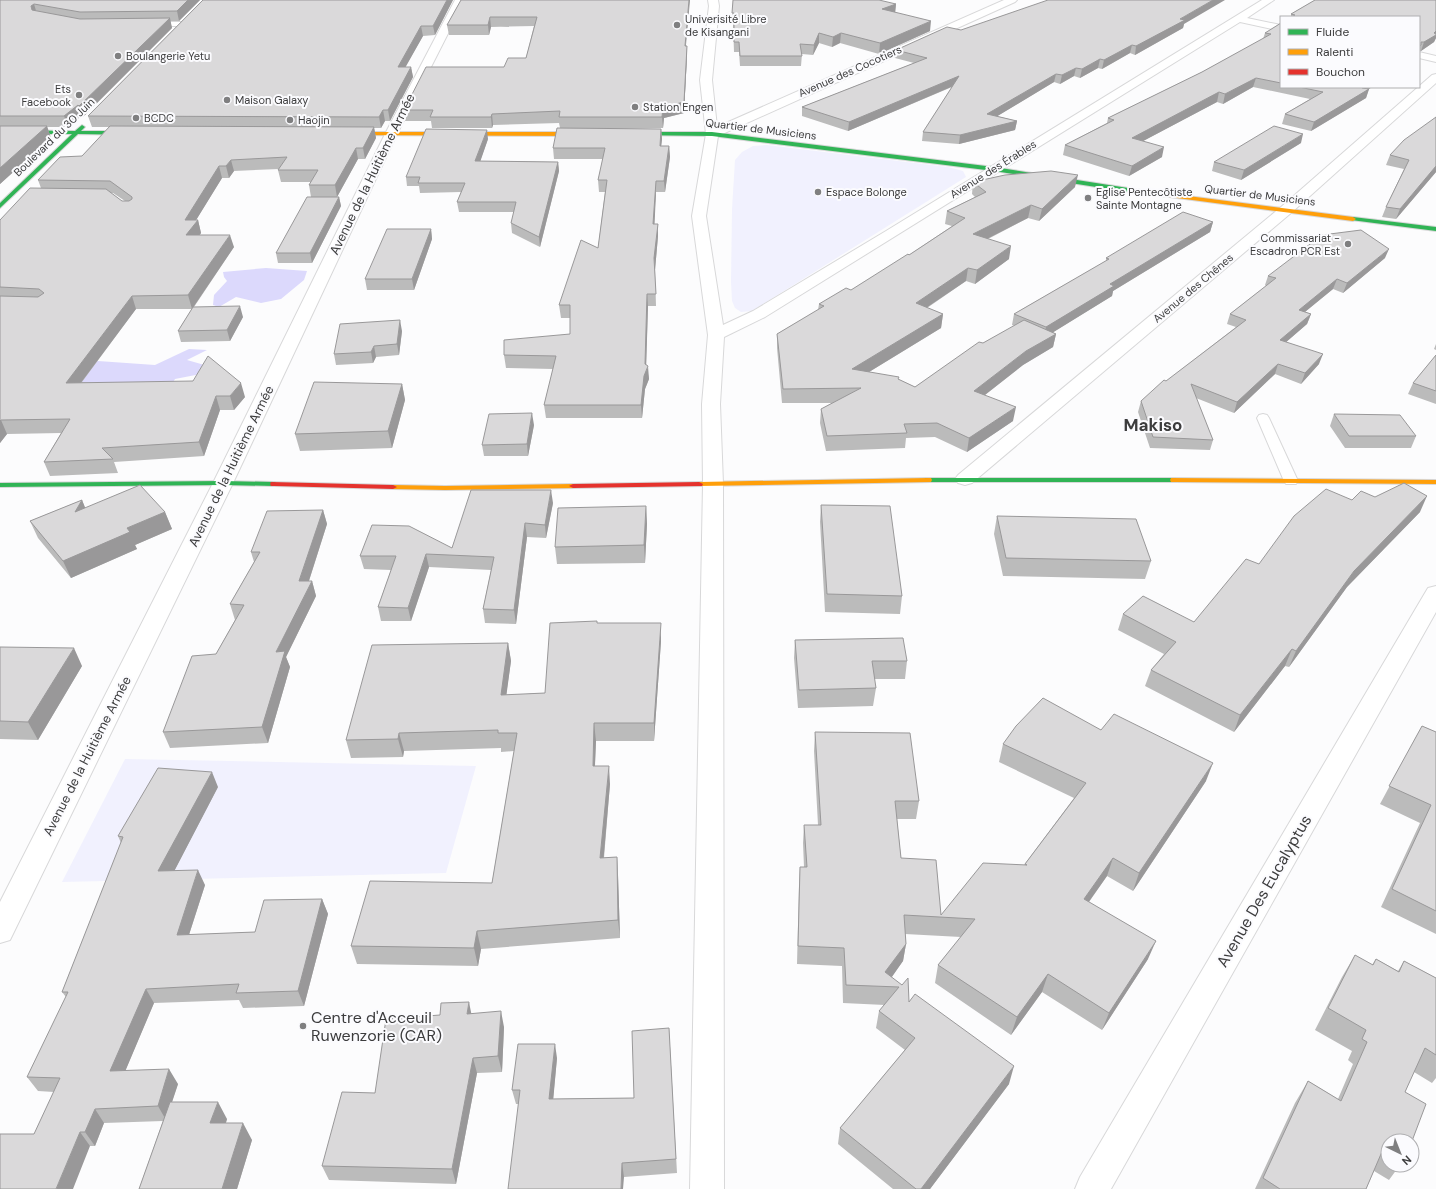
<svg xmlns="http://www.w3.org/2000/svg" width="1436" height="1189" font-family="'DM Sans',sans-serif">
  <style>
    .green { fill: #f1f1fe }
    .forest { fill: #dcd9fc }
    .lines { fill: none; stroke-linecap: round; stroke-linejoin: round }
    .lane-casing { stroke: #d8d8d9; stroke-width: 2 }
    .street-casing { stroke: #d8d8d9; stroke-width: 2 }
    .fast-casing { stroke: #d8d8d9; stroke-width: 2 }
    .slow-casing { stroke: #d8d8d9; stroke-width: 2 }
    .jam-casing { stroke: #d8d8d9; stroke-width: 2 }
    .lane { fill: #fff; fill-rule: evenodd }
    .street { fill: #fff; fill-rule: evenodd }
    .fast { fill: #30b455; fill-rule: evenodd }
    .slow { fill: #ff9f0a; fill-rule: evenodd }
    .jam { fill: #e5322d; fill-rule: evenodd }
    .wall { fill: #bbb; fill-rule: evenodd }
    .shaded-wall { fill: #999899 }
    .building { fill: #dad9da; stroke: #999899 }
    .poi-dot { fill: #7f7f80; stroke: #fbfbfe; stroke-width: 1.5 }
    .labels { text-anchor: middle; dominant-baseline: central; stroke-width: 4; stroke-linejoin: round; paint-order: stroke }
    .far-poi-label { font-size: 11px; fill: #3c3c3d; stroke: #fbfbfe; text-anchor: start }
    .far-street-label { font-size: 11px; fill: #3c3c3d; stroke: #fbfbfe }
    .street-label { font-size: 13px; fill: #3c3c3d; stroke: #fbfbfe }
    .near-street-label { font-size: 16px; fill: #3c3c3d; stroke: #fbfbfe }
    .near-poi-label { font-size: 16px; fill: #3c3c3d; stroke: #fbfbfe; text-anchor: start }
    .district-label { font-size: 17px; font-weight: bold; fill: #3c3c3d; stroke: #fbfbfe }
  </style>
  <rect width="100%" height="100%" fill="#fcfcfd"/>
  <!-- green -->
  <path class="green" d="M767,145l181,22 15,4 3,6 -214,134 -11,1 -6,-4 -3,-7 -1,-19 1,-73 3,-49 7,-8 11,-6z
    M125,759l351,7 -30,107 -384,9z"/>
  <!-- forest -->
  <path class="forest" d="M266,268l41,3 -3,9 -23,19 -20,4 -25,-6 -17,10 -6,-2 1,-10 13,-14 -3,-4 -1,-5z
    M189,349l18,1 -20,10 21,6 3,6 -36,7 -8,14 -124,2 24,-28 31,-6 57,4z"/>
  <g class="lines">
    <defs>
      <path id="lane" d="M148,22h38l4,2 -4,2h-35l-4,-2z
        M1263,414l4,1 2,3 29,63 -2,3h-10l-2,-3 -27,-63 2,-3z"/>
      <path id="street" d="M455,0h10l-68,134 -164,349 -223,457 -10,3v-41l213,-419 172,-349z
        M708,0h10l1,6 -7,74 5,47 287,-127h13l-2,2 -297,134 -12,80 17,109 30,-14 133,-80 376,-231h12l-27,18 34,7v6l-41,-9 -475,295 -41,20 -4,67 3,80 1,705h-34l13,-705 -1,-80 6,-69 -16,-119 14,-82 -6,-54 9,-74z
        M1419,52l17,4v6l-17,-4z
        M1436,74v9l-145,130 -319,270 -7,2 -7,-2 -3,-4 3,-4 323,-268 151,-132z
        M1436,586v26l-325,577h-36l5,-12 345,-584 3,-5z"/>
      <path id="fast" d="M82,125l3,2 -4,4h54l3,2 -3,2 -57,-1 -78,74v-5l72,-69h-72v-4l75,1z
        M631,132h81l282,35 147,23 3,2 -3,2 -147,-23 -282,-35 -83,-1v-2z
        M1353,217l83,10v4l-85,-11 -1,-1z
        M925,478h249l4,2 -4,2h-249l-1,-2z
        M223,481l51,1 4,2 -4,2 -51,-1 -223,2v-4z"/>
      <path id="slow" d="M345,132h240l3,2 -3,2 -242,-1v-2z
        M1141,190l212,27 3,2 -3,2 -214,-28v-2z
        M928,478h3l1,2 -1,2 -232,4 -4,-2 4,-2z
        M1171,478l265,2v4l-262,-2h-3l-1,-2z
        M573,484l4,2 -1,2 -131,2 -52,-1 -4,-2 4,-2 52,1z"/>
      <path id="jam" d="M271,482l122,3 4,2 -4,2 -119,-3h-3l-1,-2z
        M699,482l4,2 -1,2 -129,2 -4,-2 4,-2z"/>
    </defs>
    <!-- lane casing -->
    <use href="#lane" class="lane-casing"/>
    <!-- street casing -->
    <use href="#street" class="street-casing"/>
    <!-- fast casing -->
    <use href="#fast" class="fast-casing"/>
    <!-- slow casing -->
    <use href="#slow" class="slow-casing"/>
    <!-- jam casing -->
    <use href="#jam" class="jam-casing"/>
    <!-- lane -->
    <use href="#lane" class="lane"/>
    <!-- street -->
    <use href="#street" class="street"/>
    <!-- fast -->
    <use href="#fast" class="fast"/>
    <!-- slow -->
    <use href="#slow" class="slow"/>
    <!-- jam -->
    <use href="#jam" class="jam"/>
  </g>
  <!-- wall -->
  <path class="wall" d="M0,0h200l-21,21h-9l2,7 -89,89 -2,-1 -13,11h-21l4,11 -51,46z
    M203,0h250l-18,35 -12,1 -18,31h6l2,10 -23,44h-5l-4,7h-7l2,10 -11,21h-7l-21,38h-26l-2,-12 2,-3h-30l-3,-12 1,-1 -45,2 -5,7h-7l-26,42h2l3,13 -1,2 34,12 -40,60 49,10 -13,24 -49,1 -3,-11 14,-22h-56l-54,73 163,15 -11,13h-14l-16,46 -90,6 4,11 -68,3 -6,-14 17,-29 -54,1 -7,9v-223l41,-32 -3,-8 44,-24 28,-29h-18l-4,-11zM111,193h2l12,8h-3z
    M461,0l226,46v10l-3,57 -20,5 -1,10h-90l88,1 1,10 -1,7h8l1,11 -5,35h-9l-2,32h4v12l-3,34 1,36h-8l-2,58 3,15 -4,10 -3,29h-96l-2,-13 9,-36 -47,-1 -2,-13 66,-21v-16h-9l-2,-13 39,-57 7,-56h-6l-1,-12 5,-21h-49l-1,-11 7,-20 -1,-5 -66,2 -1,3h-60l-1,-7h-26l-1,-11 122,-52 8,-32 -43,1 -2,8h-40l-2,-10z
    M733,0l163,4 -1,8 35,19 -51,23 -39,-11 -8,4 -13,-4 -6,12 -11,-1 -1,12h-61l-1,-14h-5l-1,-29h-1z
    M1315,0h121v38l-2,4 -13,9h-2v-34h-128v-3z
    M1281,23v64h91l-3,2 -3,9 -55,33 -29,-7 3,-10 25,-15 -57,-12 -30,17 -6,-2 -74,39 19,16 -33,19 -66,-21 2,-10 42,-22 1,-5 94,-46 61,-33 2,-6z
    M1184,24l-1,4 -48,27 -5,-2 -28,16 -4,-1 -18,10 -6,-2 -14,8 -6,-2 -57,34 20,5 -2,9 -56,14 -37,-3 1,-9 29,-45 -104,44 -46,-15v-9l112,-44 -19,-5 1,-8 65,-20z
    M1436,117v55l-40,47 -14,-2 4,-10 18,-38 -18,-4 4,-10z
    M488,139l-8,22 78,1 1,9 -19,76 -28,-14 -1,-10 3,-11h-55l-2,-10 4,-10 -41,1 -1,-7h-12l-1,-9z
    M1301,143l-60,37 -29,-9 2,-9z
    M973,182l102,5 -36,34 -11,-3 -40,21 21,20 -34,25 -9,-3 -39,27 16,6 -2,14 -72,44 29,7 17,8 68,-44 32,-17 -3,-1 2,-11 92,-53v-3l107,-36 -3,10 -97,59 -1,5 -59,36 3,2 -3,13 -30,18 -38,30 28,26 -46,31 -32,-15 -29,1 -1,10 -79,3 -6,-28 1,-14 11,-6h-50l-5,-55v-14l41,-24 1,-6 32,-14 58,-35 43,-29 -7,-2 2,-13 28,-14 -3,-3z
    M339,197l2,9 -29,57h-34l-2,-10z
    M431,229l1,10 -18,51h-47l-2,-11z
    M1385,258l-42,35 -10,-4 -28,23 6,2 -4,10 -21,18 33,22 -18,20 -26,-10 -41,39 -38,-15 17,42 -3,10 -60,-2 -12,-36 3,-11 95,-74 -9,-3 3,-10 36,-28 -1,-1 3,-9z
    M402,331l-3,24 -23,2 -3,6 -37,2 -2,-11z
    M1436,344v6l-2,-1z
    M1436,355v49l-28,-10 5,-11z
    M402,384l3,16 -13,48 -92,3 -5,-17z
    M1334,414l82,22 -5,12h-66l-15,-22z
    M534,425l-6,31h-44l-2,-11z
    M1375,497l45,15 -73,75 -58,80 -4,-1 -51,66 -89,-46 6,-16 13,-16 -46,-24 5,-16 71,8 158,-122z
    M82,500l3,8 80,4 7,17 -37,16 2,4 -66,29 -33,-40 -8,-17z
    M553,503l-7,35 -19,-1 -11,87 -31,-1 -2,-14 8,-39 -62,-3 -18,54h-30l-3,-14 13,-37 -27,-1 -4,-13 92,-8z
    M821,505l81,91 -2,18 -75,-2 -5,-90z
    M646,506l1,18 -2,39 -88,1 -2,-17z
    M323,510l4,14 -18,57h3l4,15 -30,61 4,10 -22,76 -98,5 -7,-16 53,-78 19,-34 -5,-16 24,-42 -3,-10z
    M997,516l154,45 -6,18 -142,-3 -9,-42z
    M597,623l64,18 -7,100h-58l-1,25 15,18 -6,74 13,-1 1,18 2,63 -139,11 -3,17 -121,-2 -6,-18 141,-63 22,-132 -13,1v-4l-97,3 -1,6 -52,1 -5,-18 162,-97 3,18 -5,34 39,-2z
    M795,640l112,21 -2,18h-31l2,9 -3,18 -75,2 -4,-50z
    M0,647l82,19 -44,74 -38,-1z
    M1422,726l14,6v202l-55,-27 39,-84 -40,-19z
    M1101,730l105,51 -73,110 -26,-15 -18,26 59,57 -46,71 -60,-38 -31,43 -76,-52 3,-18 23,-28 -56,-3 1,10 -3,17 -12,16 18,25 100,82 -79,105h-37l-55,-45 2,-16 65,-78 -29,-22 3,-17 6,-6 -42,-2 -1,-37 -45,-2 2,-79 1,-18h4l-1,-24 1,-18h14l-4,-74 1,-19 104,69 -3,18h-19l4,39 40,57 83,-50 50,-67 -75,-36 4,-18z
    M218,787l-44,84 31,14 -16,50 66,-3 67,-33 6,15 -24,92 -61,2 -4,-8 -85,3 -29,68 53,13 -6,18 55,17 -1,4 26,17 -15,49h-98l24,-68 -59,2 -9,23h-5l-56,-12 20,-42 -16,-1 -11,-14 39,-80 -4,-5 59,-149 -3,-7z
    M1355,955l17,10 4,-6 22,12 6,-10 32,17v100l-4,5 -18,-11 -9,20 -17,49v24h12l-11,15 -15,-9 -8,18h-111l40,-86 13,-22 30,18 15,-35 -5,-4 4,-9 -37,-21 27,-53z
    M472,1013l32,14 -2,45 -25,1 -21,111 -127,-4 -7,-14 53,-73z
    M669,1028l8,145 -53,4 -105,-73h-3l-4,-14 45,-32 -4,41 81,-1z"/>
  <!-- shaded-wall -->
  <path class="shaded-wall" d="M188,0h12l-21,21 -2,-10z
    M447,0h6l-18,35 -2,-9z
    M689,0h1l-5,56v-10z
    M1213,0h12l-41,24 -1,4 -48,27 1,-9 44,-27z
    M34,4l3,10 -3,2 -3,-10z
    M896,4l-1,10 -13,-5z
    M490,17l1,10 -2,8 -1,-10z
    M170,18l2,10 -89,89 -4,-11z
    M931,21l-1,10 -51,23 1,-11z
    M421,26l2,10 -23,41 -2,-10z
    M1436,31v7l-2,4 -13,9 3,-9z
    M819,33v10l-6,12 1,-10z
    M841,33l-1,10 -8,4 1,-10z
    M1132,45l-2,8 -28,16 2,-9z
    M687,46v10l-3,57 -20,5 -1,10 -1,-11 1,-10z
    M1100,59l-2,9 -18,10 2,-9z
    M411,67l2,10 -23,44 -2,-11z
    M1076,68l-2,8 -14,8 2,-9z
    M1056,74l-2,8 -68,41 1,-9z
    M959,76l-1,8 -110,47 1,-9z
    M1256,78l-3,9 -30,17 2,-10z
    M1362,87h10l-3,2 -3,9 -55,33 3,-9z
    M1219,92l-2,10 -87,46 2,-10z
    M78,105l3,11 -13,11 -4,-11z
    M383,110l2,11 -4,7 -2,-11z
    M492,114l1,11 -1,3 -1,-11z
    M1017,121l-2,9 -56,14 1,-9z
    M47,126l4,12 -51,46v-16z
    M374,127l2,11 -11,21 -2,-11z
    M661,129l1,10 -2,18v-11z
    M487,130l1,9 -11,32 -2,-10z
    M1303,134l-2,9 -60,37 3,-10z
    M669,146l1,11 -5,35 -1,-11z
    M1164,147l-2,10 -33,19 3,-10z
    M356,148l2,11 -21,38 -2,-12z
    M231,160l3,11 -5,7 -3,-12z
    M558,162l1,9 -19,76 -1,-10z
    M219,166l3,12 -32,52 8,-10 3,13 -11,14 -4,-12 -1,-15z
    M1436,166v6l-40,47 4,-10z
    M1078,175l-3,12 -36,34 3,-12z
    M656,181v11l-2,44 -1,-12z
    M339,197l2,9 -29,57 -2,-10z
    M1031,205l-3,13 -57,29 2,-13z
    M1213,222l-3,10 -97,59 -1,5 -68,42 2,-11 64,-43z
    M658,224v12l-3,34 -1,-12z
    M431,229l1,10 -18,51 -2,-11z
    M230,235l4,12 -42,62 -4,-14z
    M1011,246l-2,13 -34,25 2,-14z
    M1389,249l-4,9 -42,35 4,-10z
    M968,268l-2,13 -52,35 2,-13z
    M1337,279l-4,10 -38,31 4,-10z
    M647,294l1,12 -2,66 2,-6 1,13 -4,10 -3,29 -1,-13 4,-41z
    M132,296l4,13 -65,87 -5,-13z
    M240,306l3,11 -13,24 -3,-11z
    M943,314l-2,14 -90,55 1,-14z
    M1311,314l-4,10 -30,26 3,-10z
    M400,320l2,11 -3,24 -2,-11z
    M1056,334l-3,13 -30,18 -51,40 2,-14 52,-40z
    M374,346l2,11 -3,6 -2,-11z
    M1323,354l-4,10 -18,20 4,-11z
    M1278,364l-3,10 -41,39 3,-11z
    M241,383l4,14 -11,13 -4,-14z
    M402,384l3,16 -13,48 -4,-17z
    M216,396l4,14 -16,46 -5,-14z
    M1016,407l-3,14 -46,31 2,-14z
    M532,413l2,12 -6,31 -1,-12z
    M1,420l6,14 -7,9v-22z
    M551,490l2,13 -7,35 -1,-13z
    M1427,496l-7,16 -73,75 -58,80 7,-16 58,-80z
    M82,500l7,17 -14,-5z
    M646,506l1,18 -2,39 -1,-18z
    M323,510l4,14 -23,72 -5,-15z
    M165,512l7,17 -37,16 2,4 -66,29 -8,-17 64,-33z
    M525,523l2,14 -11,87 -2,-14z
    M426,554l3,13 -18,54 -3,-13z
    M312,581l4,15 -30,61 4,10 -22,76 -6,-16 14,-75z
    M661,623v18l-7,100v-18z
    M508,643l3,18 -7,52 -3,-18z
    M74,648l8,18 -44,74 -10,-18z
    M1292,649l-7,17 -51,66 6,-17z
    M594,723l2,18 -2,43 -1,-18z
    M399,733l5,18 -1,6 -5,-18z
    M1213,763l-7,18 -73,110 6,-18z
    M609,766l1,18 -8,92 -2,-18z
    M212,772l6,15 -52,100 -8,-16z
    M617,857l1,18 2,63 -2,-18z
    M1113,858l-6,18 -29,41 6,-18z
    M198,870l7,15 -21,65 -7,-15z
    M322,899l6,15 -24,92 -6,-15z
    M477,931l4,18 -3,17 -4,-18z
    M1156,941l-8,18 -46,71 7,-17z
    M906,944l-3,17 -18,26v-15z
    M1048,974l-6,18 -31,43 6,-18z
    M146,989l8,14 -35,83 -9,-15z
    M469,1002l3,15 -5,-3z
    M501,1011l3,16 -2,45 -4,-16z
    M555,1044l2,14 -5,55 -3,-14z
    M473,1058l4,15 -21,111 -4,-15z
    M1014,1066l-5,18 -79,105h-9z
    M169,1069l9,15 -12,36 -8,-14z
    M218,1102l9,17 -7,21 -10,-17z
    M95,1109l9,14 -9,23 -10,-14z
    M243,1123l9,17 -15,49h-15z
    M80,1132l10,14 -17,43h-17z
    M622,1163l2,14 -1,12h-2z"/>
  <!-- building -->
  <path class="building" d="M0,0h188l-11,11 -97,1 -46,-8 -3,2 1,4 48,9 90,-1 -91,88 -1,-1 -14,11h-64z
    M203,0h244l-14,26h-12l-23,41h13l-23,43h-5l-4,7 -291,-1z
    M461,0h228l-4,46h2l-3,56 -21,5 -1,10h-103l1,-6 -68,3 -1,3h-61l3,-7h-29l22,-43h78l4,-9h18l11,-41h-47l-2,8h-41z
    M733,0h146l17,4 -14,5 49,12 -51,22 -39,-10 -8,4 -14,-4 -5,12 -14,-1 2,12h-62l-1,-14h-5v-29h-2z
    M1048,0h165l-33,19 5,1 -49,26 -4,-1 -28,15 -4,-1 -18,10 -6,-1 -14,7 -6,-1 -69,40 30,7 -57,14 -37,-3 36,-56 -110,46 -47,-15 125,-49 -31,-8 51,-23 14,3z
    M1315,0h121v31l-2,2 2,1v1l-12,7h-3v3l-2,1v-29h-127l3,-2 -4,-1z
    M1281,23v60l-25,-5 -31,16 -6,-2 -87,46 32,9 -32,19 -67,-21 49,-25 -6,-2 94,-46 69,-38 -6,-1z
    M1299,87h63v1l7,1 -55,33 -29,-8 38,-22z
    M1436,117v49l-36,43 -14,-2 23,-47 -19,-5 14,-15z
    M0,126h47l-47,42z
    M110,126l264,1 -11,21h-7l-21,37h-26l9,-15h-40l9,-13 -56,3 -5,6h-7l-34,54h13l-12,15h44l-42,60 -56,1 -66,87 127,-2 15,-25 33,27 -11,13h-14l-17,46 -97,6 11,11 -69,3 26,-43 -69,1 -1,1v-125l38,1 6,-4 -5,-4 -39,-2v-67l30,-32 76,1 16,12h7l3,-2v-2l-22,-16 -72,-1 22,-23 22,-1z
    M1274,126l29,8 -59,36 -30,-8z
    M557,128l104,1 -1,17h9l-5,35h-8l-3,43h5l-4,34 2,36h-9l-2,70 3,2 -4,10 -3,29h-97l12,-49 -52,-1v-15l66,-6v-29h-11l22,-65 17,8 9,-68h-9l7,-32h-52z
    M426,129l61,1 -12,31 83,1 -19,75 -28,-14 5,-21h-59l8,-19h-47l2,-6h-14z
    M1051,171l27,4 -36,34 -11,-4 -58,29 38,12 -34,24 -9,-2 -52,35 27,11 -91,55 47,8 -1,2 17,8 64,-45 4,1 41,-23 32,14 -30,17 -52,40 42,16 -47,31 -32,-15 -33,1 3,9 -80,3 -6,-27 40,-21 -78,1 -6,-55 47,-28 -5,-2 27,-16 5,2 57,-36 1,1 56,-37 -18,-7 39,-19 -13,-10 32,-7z
    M307,197h32l-29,56h-34z
    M1183,212l30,10 -103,62 4,2 -68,41 -32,-13 95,-55 -3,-1z
    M387,229h44l-19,50h-47z
    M1361,230l28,19 -42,34 -10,-4 -38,31 12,4 -31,26 43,14 -18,19 -27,-9 -41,38 -46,-18 22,56 -60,-3 -12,-36 23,-21 2,1 80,-61 -16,-6 46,-36 -8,-2 54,-41z
    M240,306l-13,24 -49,1 15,-24z
    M400,320l-3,24 -23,2 -3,6 -37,2 6,-30z
    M1436,355v36l-23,-8z
    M314,382l88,2 -14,47 -93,3z
    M532,413l-5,31 -45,1 7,-31z
    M1334,414l66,1 16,21h-67z
    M1404,483l23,13 -73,75 -58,80 -4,-2 -52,66 -89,-45 25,-28 -53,-28 20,-18 51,26 52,-63 13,5 35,-48 32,-27 26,11 9,-9 14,6z
    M140,485l25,27 -38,16 3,4 -67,29 -33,-40 52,-21 -7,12z
    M471,490h80l-6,35 -20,-2 -11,87 -31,-1 11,-52 -68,-3 -18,54 -30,-1 18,-51h-36l12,-31 37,1 43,22z
    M821,505l69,1 12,90 -75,-2z
    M646,506l-2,39 -89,2 3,-39z
    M323,510l-24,71h13l-36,71 9,-1 -23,76 -99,5 29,-76 24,-2 28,-49 -14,-1 30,-52h-9l16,-41z
    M997,516l139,3 15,42 -145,-3z
    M597,621v2h64l-7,100h-60l-1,43h16l-9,92 17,-1 1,63 -141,11 -3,17 -123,-2 19,-65 122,2 25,-150h-19v-3l-99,3 -1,6 -52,1 26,-95 136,-2 -7,52 44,-2 5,-70z
    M903,638l4,23h-35l4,27 -77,2 -4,-50z
    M0,647l74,1 -46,74 -28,-1z
    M1043,698l58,32 13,-16 99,49 -74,110 -26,-15 -29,41 72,42 -47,72 -61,-39 -31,43 -79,-52 37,-46 -71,-4 2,29 -21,28 17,13 6,-7 1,24 6,-8 99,72 -93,123h-6h1l-76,-61 75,-90 -36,-27 20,-24 -53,-2 -2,-37 -46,-2 2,-79h7l-3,-42h17l-6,-93 95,1 9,68h-24l6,57 35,2 5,55 42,-52 44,2 -2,-1 61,-81 -83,-39 13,-18z
    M1422,726l14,6v179l-44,-22 39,-84 -42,-19z
    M158,768l54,4 -54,99 40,-1 -21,65 78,-3 9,-32 58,-1 -24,92 -62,2 3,-9 -93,5 -36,82 59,-2 -11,37 -63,3 -10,23h-5l-24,57h-56v-55h34l26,-56 -33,-1 41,-85h-6l61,-155 -5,-1z
    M1355,955l18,10 3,-6 23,13 5,-11 32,17v77l-11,-7 -20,44 21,12 -14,37h-24v8l-4,-2 -18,42h-86l-17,-11 45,-97 33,20 26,-59 -5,-3 4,-9 -38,-22z
    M469,1002l-2,12 34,-3 -3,45 -25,2 -21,111 -130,-3 20,-74 33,1 11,-74 54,-4 1,-12z
    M669,1028l7,131 -54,4 -1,26h-113l12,-99h-8l6,-46h37l-6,55 85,-1 -2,-67z
    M170,1102h48l-8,21h33l-21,66h-83z"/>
  <!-- markers -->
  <g class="poi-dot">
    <circle cx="677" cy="25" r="4"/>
    <circle cx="118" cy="56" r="4"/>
    <circle cx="79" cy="95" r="4"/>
    <circle cx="227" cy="100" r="4"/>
    <circle cx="635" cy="107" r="4"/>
    <circle cx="136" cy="118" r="4"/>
    <circle cx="290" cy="120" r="4"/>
    <circle cx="818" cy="192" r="4"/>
    <circle cx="1088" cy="198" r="4"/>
    <circle cx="1348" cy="244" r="4"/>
    <circle cx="303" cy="1026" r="4"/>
  </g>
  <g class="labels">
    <!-- far-poi labels -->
    <g class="far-poi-label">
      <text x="685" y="19">Univerisité Libre<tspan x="685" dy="13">de Kisangani</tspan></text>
      <text x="126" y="56">Boulangerie Yetu</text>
      <text x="71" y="89" text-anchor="end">Ets<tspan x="71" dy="13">Facebook</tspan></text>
      <text x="235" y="100">Maison Galaxy</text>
      <text x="643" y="107">Station Engen</text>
      <text x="144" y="118">BCDC</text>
      <text x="298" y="120">Haojin</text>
      <text x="826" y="192">Espace Bolonge</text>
      <text x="1096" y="192">Eglise Pentecôtiste<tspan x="1096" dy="13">Sainte Montagne</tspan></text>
      <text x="1340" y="238" text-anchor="end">Commissariat -<tspan x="1340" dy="13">Escadron PCR Est</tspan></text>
    </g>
    <!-- far-street labels -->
    <g class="far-street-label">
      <text transform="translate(850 71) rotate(-24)">Avenue des Cocotiers</text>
      <text transform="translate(761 129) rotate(7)">Quartier de Musiciens</text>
      <text transform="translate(54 137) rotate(-44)">Boulevard du 30 Juin</text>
      <text transform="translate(993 169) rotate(-32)">Avenue des Érables</text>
      <text transform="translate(1260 195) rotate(7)">Quartier de Musiciens</text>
      <text transform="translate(1193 288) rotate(-40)">Avenue des Chênes</text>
    </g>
    <!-- street labels -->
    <g class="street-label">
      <text transform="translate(372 174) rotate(-64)">Avenue de la Huitième Armée</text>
      <text transform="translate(231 466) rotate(-64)">Avenue de la Huitième Armée</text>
      <text transform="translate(87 756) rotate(-63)">Avenue de la Huitième Armée</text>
    </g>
    <!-- near-street labels -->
    <g class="near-street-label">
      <text transform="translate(1264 891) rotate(-60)">Avenue Des Eucalyptus</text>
    </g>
    <!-- near-poi labels -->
    <g class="near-poi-label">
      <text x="311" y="1017">Centre d'Acceuil<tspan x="311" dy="18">Ruwenzorie (CAR)</tspan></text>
    </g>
    <!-- district labels -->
    <g class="district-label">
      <text x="1153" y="425">Makiso</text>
    </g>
  </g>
  <!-- legend -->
  <rect x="1280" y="16" width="140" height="72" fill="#fbfbfe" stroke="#afafb1"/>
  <rect x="1288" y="29" width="20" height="6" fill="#30b455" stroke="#afafb1"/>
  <text x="1316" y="36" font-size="12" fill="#3c3c3d">Fluide</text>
  <rect x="1288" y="49" width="20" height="6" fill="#ff9f0a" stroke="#afafb1"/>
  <text x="1316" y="56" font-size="12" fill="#3c3c3d">Ralenti</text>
  <rect x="1288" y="69" width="20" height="6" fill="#e5322d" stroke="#afafb1"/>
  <text x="1316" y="76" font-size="12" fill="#3c3c3d">Bouchon</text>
  <!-- north arrow -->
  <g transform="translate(1400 1153) rotate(137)"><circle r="19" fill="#fbfbfe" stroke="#afafb1"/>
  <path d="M0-3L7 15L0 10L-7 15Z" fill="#7f7f80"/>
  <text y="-6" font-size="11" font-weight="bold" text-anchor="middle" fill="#3c3c3d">N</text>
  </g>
</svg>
